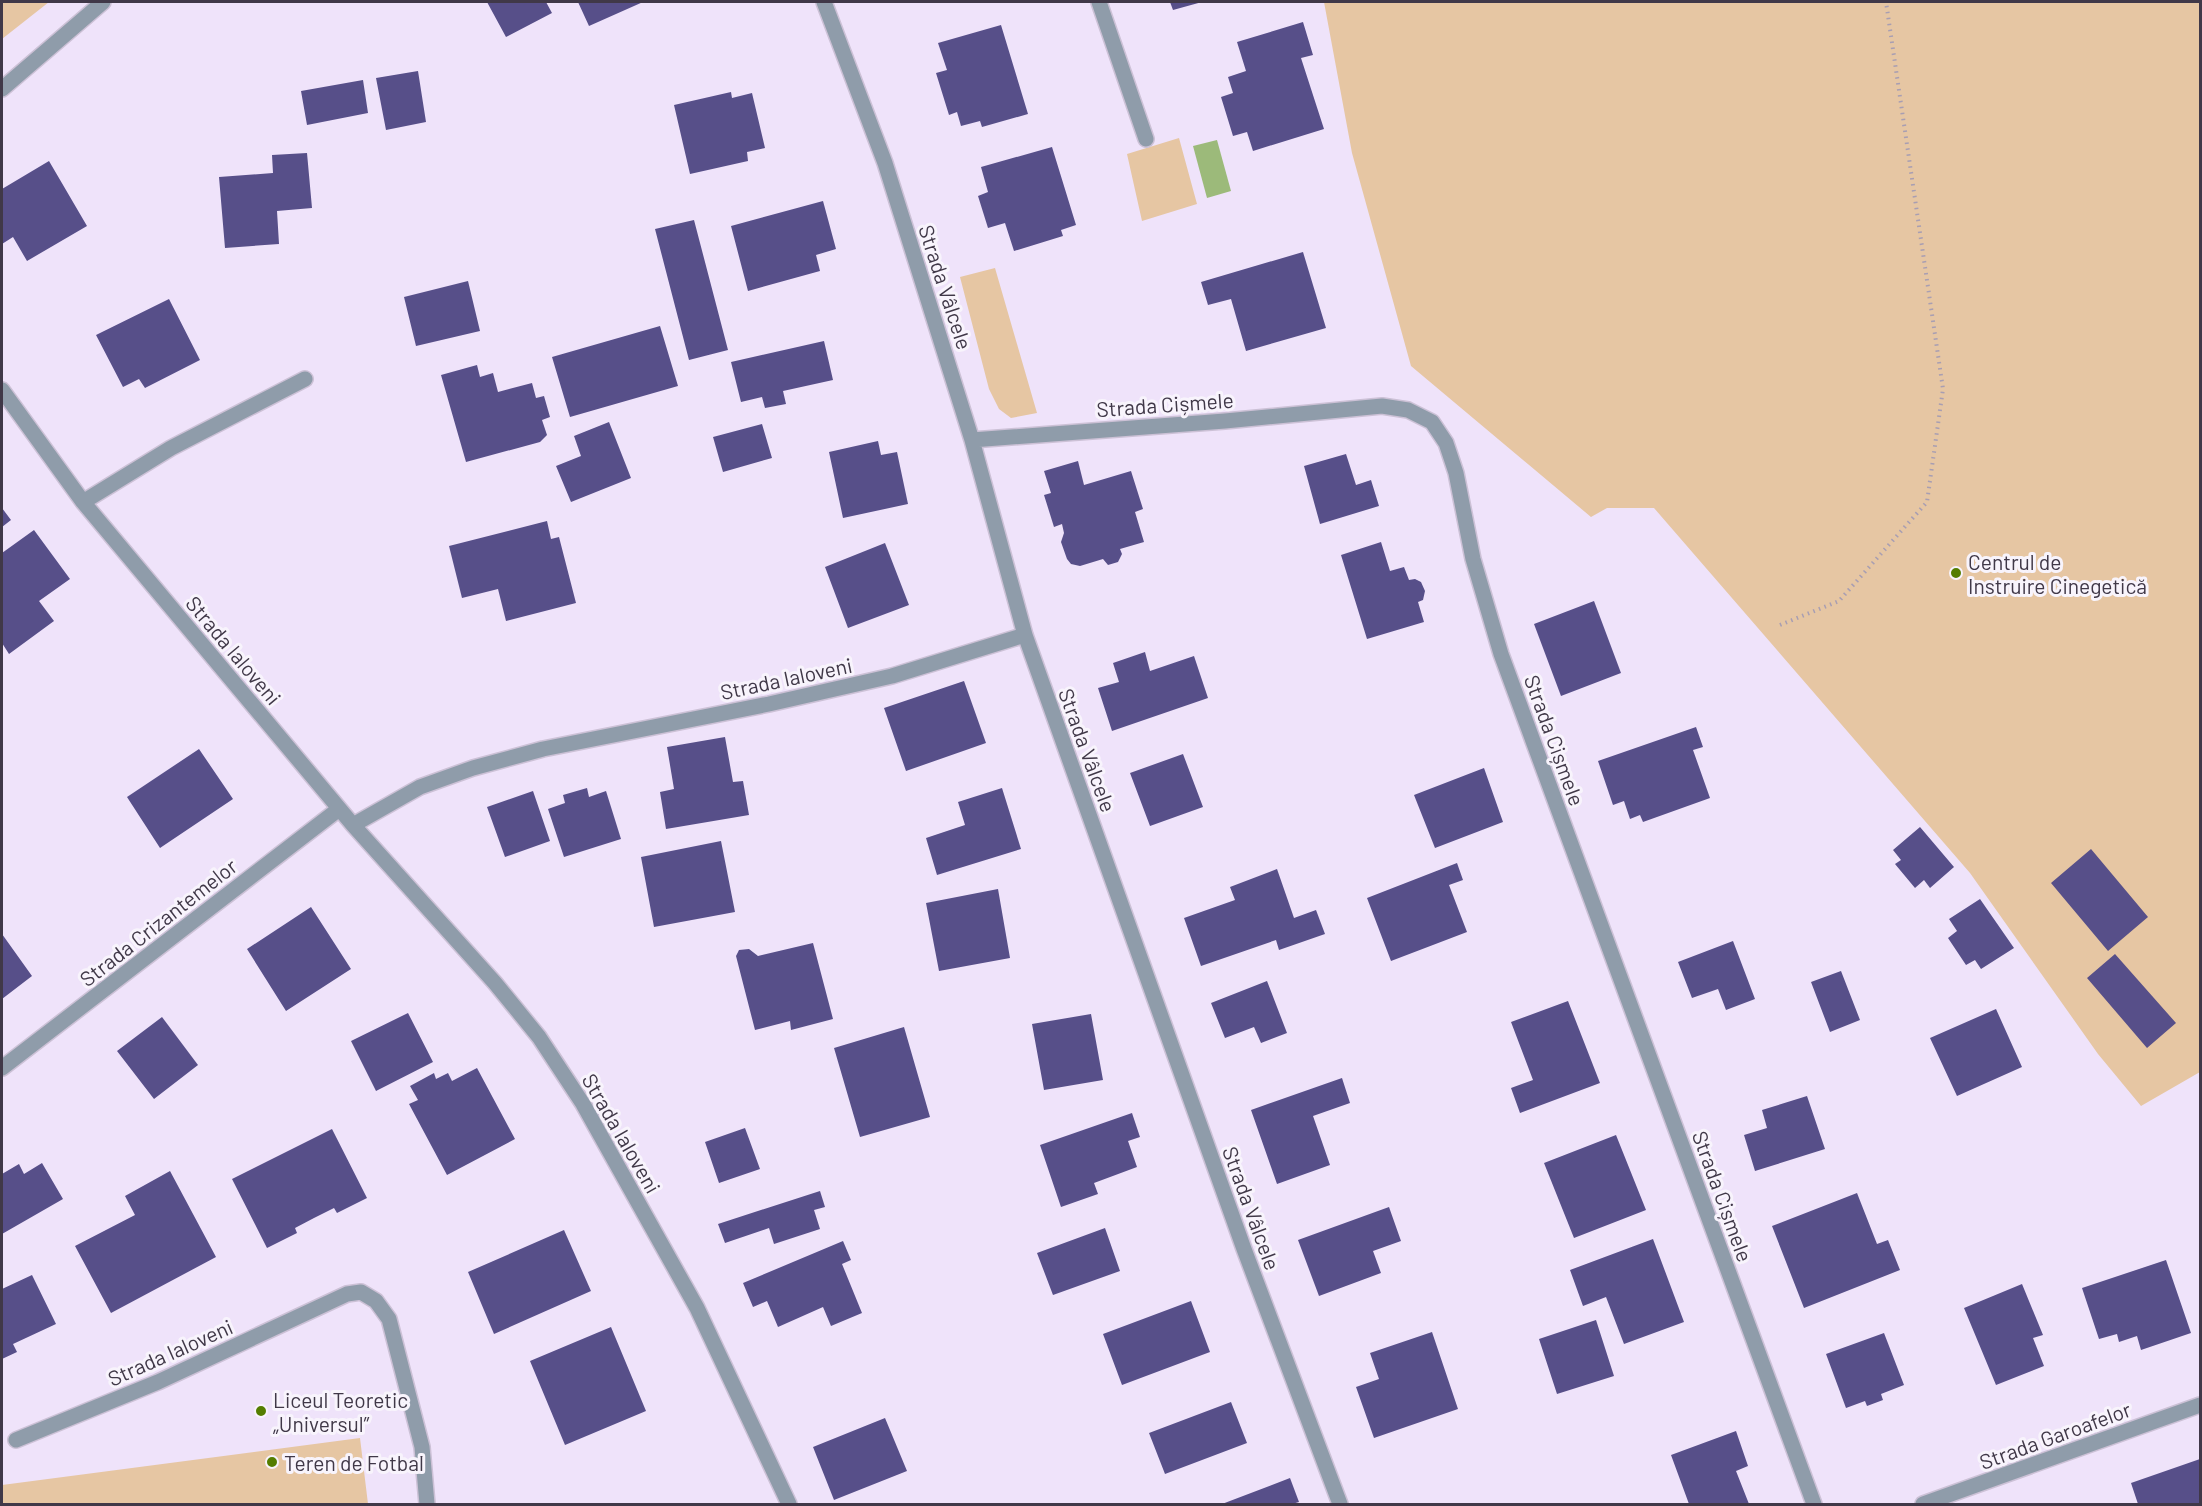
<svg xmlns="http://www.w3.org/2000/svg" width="2202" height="1506" font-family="Barlow,sans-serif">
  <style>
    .green { fill: #e6c6a3 }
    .water { fill: #9cba7a }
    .building { fill: #574f89 }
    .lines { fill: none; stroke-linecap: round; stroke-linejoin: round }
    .minor-casing { stroke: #ccc1d6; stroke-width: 18 }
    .path { stroke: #a89eb2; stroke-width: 4; stroke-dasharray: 1.5 4.5; stroke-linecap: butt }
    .minor { stroke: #8f9caa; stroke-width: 15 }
    .poi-dot { fill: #547d00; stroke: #f8f4fc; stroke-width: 2 }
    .labels { text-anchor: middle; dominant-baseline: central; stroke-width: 6; stroke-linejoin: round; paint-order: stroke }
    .street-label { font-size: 21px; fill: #403848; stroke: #f8f4fc }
    .poi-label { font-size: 21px; fill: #403848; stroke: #f8f4fc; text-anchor: start }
  </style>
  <rect width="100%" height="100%" fill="#efe3fa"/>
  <!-- green -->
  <path class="green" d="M2,2h47l-47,37z
    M1324,2h876v1070l-59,34 -43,-52 -128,-181 -316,-365h-47l-16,9 -180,-151 -59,-213z
    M1179,138l18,66 -55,17 -15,-67z
    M995,268l42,145 -26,5 -12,-9 -10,-20 -29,-112z
    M360,1438l8,66h-366v-19z"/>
  <!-- water -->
  <path class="water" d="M1217,140l14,51 -24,7 -14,-52z"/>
  <!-- building -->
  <path class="building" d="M487,2h59l6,11 -46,24z
    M578,2h65l-54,24z
    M1170,2h32l-29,8z
    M1303,22l10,33 -12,3 23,71 -71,22 -6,-19 -14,4 -12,-39 12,-4 -5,-16 18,-6 -9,-29z
    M1001,25l27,89 -46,13 -2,-6 -19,5 -4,-14 -8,3 -13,-42 11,-3 -9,-27z
    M418,71l8,51 -40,8 -10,-52z
    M363,80l5,33 -61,12 -6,-34z
    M731,92l1,6 20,-5 13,55 -18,4 1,9 -58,13 -16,-69z
    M1052,147l24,78 -15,5 2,6 -49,15 -9,-28 -17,5 -10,-32 10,-4 -7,-25z
    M307,153l5,55 -35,3 2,33 -54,4 -6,-71 54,-4 -1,-18z
    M49,161l38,65 -60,35 -14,-24 -11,7v-55z
    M823,201l13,48 -20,6 4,16 -72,20 -17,-65z
    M694,220l34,130 -39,10 -34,-131z
    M1303,252l23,76 -80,23 -15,-52 -23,6 -7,-23z
    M468,281l12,50 -64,15 -12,-49z
    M169,299l31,61 -55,28 -6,-9 -16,8 -27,-52z
    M660,326l18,60 -108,31 -18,-60z
    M824,341l9,39 -50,11 3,13 -21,4 -3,-11 -21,5 -10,-40z
    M477,365l3,12 13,-4 5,19 34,-9 4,15 8,-2 6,21 -8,3 5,15 -7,7 -74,20 -25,-87z
    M609,422l22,56 -60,24 -15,-36 25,-10 -7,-20z
    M762,424l10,34 -49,14 -10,-35z
    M878,441l3,14 16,-3 11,52 -65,14 -14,-66z
    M1346,454l10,31 15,-5 8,26 -59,18 -16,-58z
    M1078,461l6,24 47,-14 12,38 -8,3 9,30 -24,7 2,5 -4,8 -10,3 -5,-6 -23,7 -9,-2 -4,-5 -6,-17 3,-9 -2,-9 -8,3 -10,-32 7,-2 -7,-22z
    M2,508l9,12 -9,7z
    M547,521l4,18 8,-2 17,66 -70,18 -8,-32 -36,9 -13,-52z
    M34,530l36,49 -31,22 15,20 -45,33 -7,-11v-90z
    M1381,542l9,29 14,-4 5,13 6,-1 6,3 4,9 -2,9 -5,2 6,20 -57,17 -26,-84z
    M885,543l24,62 -61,23 -23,-61z
    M1594,601l27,72 -60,23 -27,-72z
    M1145,652l5,19 44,-15 14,42 -96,33 -14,-43 21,-6 -6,-19z
    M964,681l22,62 -80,28 -22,-63z
    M1696,727l7,20 -10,3 17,48 -67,24 -3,-7 -10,4 -6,-18 -11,4 -15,-44z
    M725,737l8,45 10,-1 6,34 -83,14 -6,-37 14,-3 -7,-42z
    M199,749l34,50 -73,49 -33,-51z
    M1183,754l20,53 -53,19 -20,-53z
    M1484,768l19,54 -68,26 -21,-53z
    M587,788l2,9 17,-6 15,48 -57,18 -16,-48 17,-6 -2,-8z
    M1002,788l19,61 -84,26 -11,-37 39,-13 -7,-23z
    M533,791l17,50 -45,16 -18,-50z
    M1920,827l34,40 -24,21 -6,-8 -9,8 -20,-24 6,-4 -8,-10z
    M721,841l14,71 -81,15 -13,-70z
    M2091,849l57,68 -40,34 -57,-68z
    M1457,863l6,17 -14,5 18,47 -76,29 -24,-63z
    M1277,869l17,49 22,-8 9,24 -46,16 -3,-10 -75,26 -17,-48 51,-18 -5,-13z
    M998,889l12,69 -71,13 -13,-68z
    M1980,899l34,49 -33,21 -6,-9 -9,5 -18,-27 9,-7 -8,-12z
    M311,907l40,62 -65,42 -39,-62z
    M2,934l30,42 -30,23z
    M1733,941l22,58 -29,11 -8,-21 -26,9 -14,-36z
    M813,943l20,76 -42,11 -1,-9 -35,9 -19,-74 3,-6 10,-1 9,7z
    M2115,954l61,69 -29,25 -60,-70z
    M1841,971l19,49 -30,12 -19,-50z
    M1267,981l20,52 -26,10 -7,-16 -29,11 -14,-35z
    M1568,1001l32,82 -80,30 -9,-25 22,-8 -22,-58z
    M1996,1009l26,58 -65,29 -27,-58z
    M408,1013l25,49 -57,29 -25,-50z
    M1091,1014l12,66 -59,10 -12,-66z
    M162,1017l36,48 -44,34 -37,-48z
    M904,1027l26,90 -70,20 -26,-89z
    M477,1068l38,71 -68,36 -38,-71 9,-4 -8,-14 24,-13 2,6 12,-6 4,8z
    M1342,1078l8,25 -37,13 17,49 -53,19 -26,-74z
    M1807,1096l18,53 -70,22 -11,-36 23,-7 -5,-18z
    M1132,1113l8,24 -12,4 9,26 -43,16 4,11 -37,13 -21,-62z
    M745,1128l15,41 -41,14 -14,-41z
    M332,1129l35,69 -30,15 -3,-5 -20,10 -19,10 2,5 -30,15 -35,-69z
    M1616,1135l30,75 -72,28 -30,-75z
    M42,1163l21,36 -61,35v-60l17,-10 5,10z
    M170,1171l46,86 -105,56 -36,-67 60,-31 -10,-19z
    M820,1191l5,16 -11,3 6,19 -46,15 -5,-16 -44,15 -7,-19z
    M1857,1193l20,51 11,-4 12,30 -96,38 -32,-82z
    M1389,1207l12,34 -28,10 8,22 -62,23 -21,-56z
    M1105,1228l15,43 -67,24 -16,-42z
    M564,1230l27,61 -97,43 -26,-62z
    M1653,1239l31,83 -60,22 -18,-47 -23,9 -13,-36z
    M843,1241l8,19 -9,4 20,49 -31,13 -8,-19 -45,20 -11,-26 -14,6 -10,-24z
    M2166,1260l25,73 -50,17 -4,-14 -18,6 -2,-8 -18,5 -17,-51z
    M32,1275l24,49 -43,20 4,8 -15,7v-70z
    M2022,1284l21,51 -10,3 11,28 -48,19 -32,-77z
    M1191,1301l19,51 -88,33 -19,-51z
    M1596,1320l18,56 -57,18 -18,-55z
    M611,1327l35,84 -81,34 -35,-84z
    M1432,1332l26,77 -84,29 -18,-51 23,-8 -9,-26z
    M1884,1333l20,52 -23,9 2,6 -16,6 -2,-5 -19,7 -20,-54z
    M1231,1402l16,41 -82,31 -16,-41z
    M885,1418l22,53 -73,29 -21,-53z
    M1736,1431l12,35 -12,5 13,33h-60l-18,-49z
    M2200,1459v45h-62l-7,-21z
    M1290,1478l9,24 -7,2h-70z"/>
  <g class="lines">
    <defs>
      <path id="minor" d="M824,2l61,161 87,277 53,195 219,614 96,255
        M1099,2l47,137
        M2,89l101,-87
        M2,390l81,112 270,323 142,158 44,54 44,67 114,204 92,196
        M972,440l253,-19 157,-15 26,4 24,12 14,21 10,30 17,86 28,95 313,850
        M83,502l88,-54 134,-69
        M353,825l67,-38 53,-19 70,-19 226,-45 123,-28 133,-41
        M2,1068l337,-259
        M16,1440l142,-58 189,-88 14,-2 15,9 13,18 33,128 5,57
        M1923,1504l277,-99"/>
    </defs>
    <!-- minor casing -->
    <use href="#minor" class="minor-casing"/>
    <!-- path -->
    <path class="path" d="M1780,625l59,-24 88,-99 16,-113 -57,-387"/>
    <!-- minor -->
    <use href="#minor" class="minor"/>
  </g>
  <!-- markers -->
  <g class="poi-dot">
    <circle cx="1956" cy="573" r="6"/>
    <circle cx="261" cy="1411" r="6"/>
    <circle cx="272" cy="1462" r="6"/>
  </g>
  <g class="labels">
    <!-- street labels -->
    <g class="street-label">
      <text transform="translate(946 287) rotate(72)">Strada Vâlcele</text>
      <text transform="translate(1165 404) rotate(-4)">Strada Cișmele</text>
      <text transform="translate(234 650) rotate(50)">Strada Ialoveni</text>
      <text transform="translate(786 678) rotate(-12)">Strada Ialoveni</text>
      <text transform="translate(1555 740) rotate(70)">Strada Cișmele</text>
      <text transform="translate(1088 750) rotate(70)">Strada Vâlcele</text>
      <text transform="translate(158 922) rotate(-38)">Strada Crizantemelor</text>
      <text transform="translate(622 1133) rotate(60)">Strada Ialoveni</text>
      <text transform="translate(1723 1196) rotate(70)">Strada Cișmele</text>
      <text transform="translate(1252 1208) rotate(70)">Strada Vâlcele</text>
      <text transform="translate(170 1352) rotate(-24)">Strada Ialoveni</text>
      <text transform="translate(2055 1435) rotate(-20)">Strada Garoafelor</text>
    </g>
    <!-- poi labels -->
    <g class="poi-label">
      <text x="1968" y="561">Centrul de<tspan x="1968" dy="24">Instruire Cinegetică</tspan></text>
      <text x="273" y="1399">Liceul Teoretic<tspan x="273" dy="24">„Universul”</tspan></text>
      <text x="284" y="1462">Teren de Fotbal</text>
    </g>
  </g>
  <!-- border -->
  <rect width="2202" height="1506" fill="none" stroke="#403848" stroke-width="6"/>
</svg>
